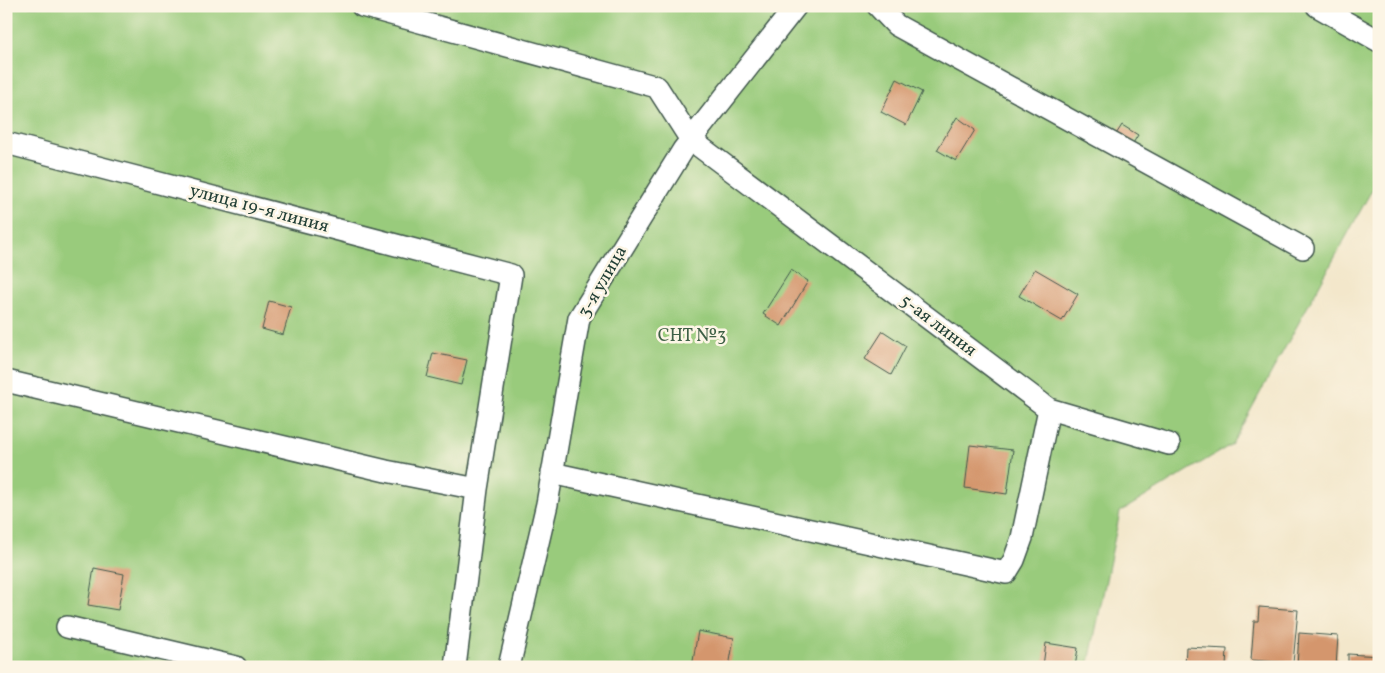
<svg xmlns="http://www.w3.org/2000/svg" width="1385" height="673" font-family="Vollkorn,serif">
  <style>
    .green { fill: #99cb7b; stroke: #5c8458 }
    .building { fill: #d4966d }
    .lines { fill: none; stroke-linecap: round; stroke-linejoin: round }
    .street-casing { stroke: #3f564b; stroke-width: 24 }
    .street { stroke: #fff; stroke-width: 21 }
    .labels { text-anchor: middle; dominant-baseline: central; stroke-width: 5; stroke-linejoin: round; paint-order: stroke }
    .street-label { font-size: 18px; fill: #1f3d34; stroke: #fcf5e5 }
    .park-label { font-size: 18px; fill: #3e6046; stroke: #fcf5e5 }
  </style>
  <rect width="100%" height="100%" fill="#fcf5e5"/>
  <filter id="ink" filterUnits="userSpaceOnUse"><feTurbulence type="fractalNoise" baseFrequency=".02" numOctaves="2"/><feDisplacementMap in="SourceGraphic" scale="10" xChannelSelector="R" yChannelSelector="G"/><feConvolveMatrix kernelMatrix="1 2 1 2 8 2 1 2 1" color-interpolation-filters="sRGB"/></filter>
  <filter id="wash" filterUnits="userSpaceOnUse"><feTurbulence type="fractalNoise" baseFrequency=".0096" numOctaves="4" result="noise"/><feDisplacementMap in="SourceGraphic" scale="20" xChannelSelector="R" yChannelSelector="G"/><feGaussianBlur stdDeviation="1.12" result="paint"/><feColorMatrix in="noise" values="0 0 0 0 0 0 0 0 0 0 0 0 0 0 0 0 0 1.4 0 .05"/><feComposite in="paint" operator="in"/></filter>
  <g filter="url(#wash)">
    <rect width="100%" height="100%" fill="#f3e7cb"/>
    <!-- green -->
    <path class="green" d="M6,6h1373v171l-147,267 -112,68 -32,155h-1082z"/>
    <g id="blocks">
      <!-- building -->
      <path class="building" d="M897,79l25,13 -16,33 -25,-13z
        M957,117l18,13 -19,31 -19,-11z
        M1122,125l16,10 -9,15 -16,-11z
        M1035,269l43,25 -16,27 -43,-25z
        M791,270l17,11 -27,45 -18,-12z
        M269,301l22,6 -8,28 -21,-6z
        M883,331l23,15 -15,29 -26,-16z
        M433,353l34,7 -6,25 -34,-8z
        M970,445l43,5 -6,44 -42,-6z
        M94,568l30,6 -6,36 -30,-5z
        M1259,607l39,3 -5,53 -42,-3 3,-39h4z
        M698,631l36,7 -5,29h-37z
        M1299,633l39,3 -2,31h-39z
        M1046,643l32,5 -3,19 -32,-1z
        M1186,647l41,2 -1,18h-41z
        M1348,654l31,2 -1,11h-30z"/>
    </g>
  </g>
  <g filter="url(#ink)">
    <use href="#blocks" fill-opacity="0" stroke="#3f564b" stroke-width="1"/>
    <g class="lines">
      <defs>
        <path id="street" d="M362,6l295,81 34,53 358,269 -27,129 -8,22 -8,13 -454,-100
          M878,6l18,19 407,223
          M1317,6l62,35
          M6,143l505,132 -34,214 -22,178
          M6,381l380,90 91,18
          M1049,409l120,35
          M67,627l169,40
          M509,667l38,-163 32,-186 104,-168 113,-144"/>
      </defs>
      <!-- street casing -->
      <use href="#street" class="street-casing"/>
      <!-- street -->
      <use href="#street" class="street"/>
    </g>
  </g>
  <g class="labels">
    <!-- street labels -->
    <g class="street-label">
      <text transform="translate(259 209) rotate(15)">улица 19-я линия</text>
      <text transform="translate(603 282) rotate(-60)">3-я улица</text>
      <text transform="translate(938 326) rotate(37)">5-ая линия</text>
    </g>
    <!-- park labels -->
    <g class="park-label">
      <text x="692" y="336">СНТ №3</text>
    </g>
  </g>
  <!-- margin -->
  <rect width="1385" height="673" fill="none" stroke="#fcf5e5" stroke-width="25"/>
</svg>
